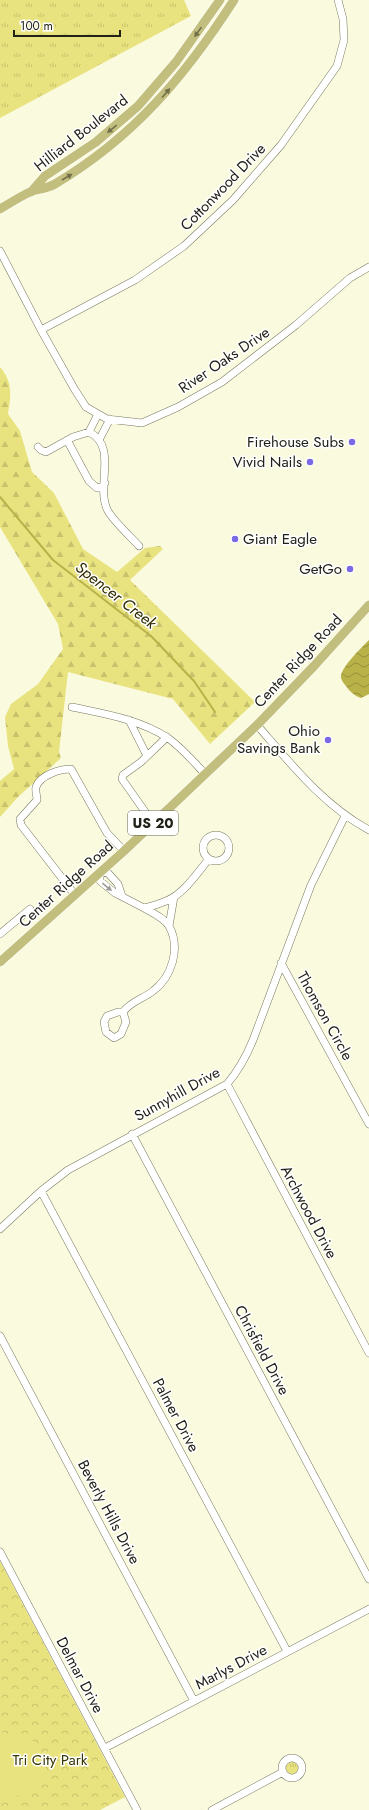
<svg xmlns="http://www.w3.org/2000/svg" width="369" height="1810" font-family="Jost,sans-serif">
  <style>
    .grass { fill: url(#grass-tufts) }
    .forest { fill: url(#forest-firs) }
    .park { fill: url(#park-crowns) }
    .pitch { fill: #e9e37f }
    .water { fill: url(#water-waves) }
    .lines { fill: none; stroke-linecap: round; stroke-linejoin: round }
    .stream { stroke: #b9b249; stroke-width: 2 }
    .minor-casing { stroke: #797861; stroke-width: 8 }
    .major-casing { stroke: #fff; stroke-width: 10 }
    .minor { stroke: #fff; stroke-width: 7 }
    .major { stroke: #c2be7d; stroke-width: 9 }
    .oneway { fill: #72704a }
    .oneway2 { fill: #9c9b97 }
    .poi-dot { fill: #7969e4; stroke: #fff; stroke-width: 1.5 }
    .labels { text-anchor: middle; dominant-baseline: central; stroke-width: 3; stroke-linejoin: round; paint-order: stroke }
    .shield { fill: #fff; stroke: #64645d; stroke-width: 1 }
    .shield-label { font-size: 14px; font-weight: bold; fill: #222118 }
    .street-label { font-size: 15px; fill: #222118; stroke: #fff }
    .poi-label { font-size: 15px; fill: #222118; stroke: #fff; text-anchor: end }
    .park-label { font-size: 15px; fill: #3a3709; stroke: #fff }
    .water-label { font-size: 16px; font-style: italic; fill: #312d00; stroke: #fff }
  </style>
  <defs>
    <pattern id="grass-tufts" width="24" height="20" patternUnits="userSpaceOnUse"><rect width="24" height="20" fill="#e9e37f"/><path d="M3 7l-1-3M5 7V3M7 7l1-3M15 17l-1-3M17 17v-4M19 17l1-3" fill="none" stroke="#c8c26d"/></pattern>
    <pattern id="forest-firs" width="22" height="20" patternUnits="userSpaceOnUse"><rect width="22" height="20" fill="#e9e37f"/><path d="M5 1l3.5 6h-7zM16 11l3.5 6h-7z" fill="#c8c26d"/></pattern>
    <pattern id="park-crowns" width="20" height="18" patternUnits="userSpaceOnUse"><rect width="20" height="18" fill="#e9e37f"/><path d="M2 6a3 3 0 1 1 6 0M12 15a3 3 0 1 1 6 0" fill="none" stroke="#c8c26d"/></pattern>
    <pattern id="water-waves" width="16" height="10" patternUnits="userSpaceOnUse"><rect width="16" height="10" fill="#b9b249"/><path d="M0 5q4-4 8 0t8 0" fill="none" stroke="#96903c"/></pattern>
  </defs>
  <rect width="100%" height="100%" fill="#fafadf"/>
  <!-- grass -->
  <path class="grass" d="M0,0h184l7,16 -191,102z
    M286 1768a6 6 0 1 1 12 0a6 6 0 1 1-12 0Z"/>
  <!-- forest -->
  <path class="forest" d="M0,367c13,15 11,28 8,47l12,17 12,41 22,21 29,56 34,23 28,-24 15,-2 3,3 -33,31 125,122 -45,42 -37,-45 -105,-27 -9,80 2,6 -43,39 -18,20v-36l14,-12 -6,-23 -3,-29 6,-13 27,-20 25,-35 -5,-25 -58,-97z"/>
  <!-- park -->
  <path class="park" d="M0,1561l125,236 -25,13h-100z"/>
  <!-- pitch -->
  <path class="pitch" d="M0,1731l16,9 13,-7 17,35 -2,1 6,9 -50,27z"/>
  <!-- water -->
  <path class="water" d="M369,640v54l-8,4c-6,-2 -11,-6 -15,-12 -2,-2 -4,-5 -5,-8 -2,-9 22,-32 28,-38z"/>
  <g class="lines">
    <!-- stream -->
    <path class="stream" d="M0,497l53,63 98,76 43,45 21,31"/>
    <defs>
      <path id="minor" d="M0,251l41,79 34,60 11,17 21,12 35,4 36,-16 44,-25 74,-57 54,-47 19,-11
        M41,330l94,-50 49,-34 49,-46 48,-55 56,-79 7,-26 -1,-21 -5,-19
        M89,432l9,-18
        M67,440l22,41 8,7 5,-1 3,-4
        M99,440l11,-21
        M38,447l3,3 5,2 27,-15 16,-5c29,14 7,53 18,77 4,10 24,28 32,37
        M72,707c33,7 67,12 96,31 14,10 25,23 37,36
        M129,720l18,36
        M257,725c34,39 66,80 112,105
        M153,823l-31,-44 1,-4 18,-13 26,-25
        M203 848a13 13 0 1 1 26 0a13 13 0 1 1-26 0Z
        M75,895l-54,-70 -1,-6 17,-19c0,-4 -2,-10 -1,-13 4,-12 24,-18 35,-18l36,64 17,18
        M122,896l-4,-12 -10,-11 -8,-1v9l15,12 29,15c8,-2 15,-4 22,-7 18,-7 31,-28 43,-42
        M169,926l5,-29
        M0,934l30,-25
        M281,963l88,161
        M118,1012h5l3,10 -5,12 -7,4 -8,-6 -2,-10 3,-6z
        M123,1012c8,-11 20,-13 30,-21 19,-14 28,-43 16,-65 -5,-8 -16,-13 -25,-18
        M227,1084l142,269
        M132,1134l237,445
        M41,1191l246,460
        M0,1229l41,-38 27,-21 159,-86c12,-14 19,-27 26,-44l58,-155 34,-69
        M0,1336l194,365
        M0,1552l137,258
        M105,1748l264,-139
        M282 1768a10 10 0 1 1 20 0a10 10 0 1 1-20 0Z
        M212,1810l71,-38"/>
      <path id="major" d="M31,192l14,-16 51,-34 42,-36 38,-44 44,-62
        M0,209c10,-6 21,-13 32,-18 8,-2 16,-3 23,-7 79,-47 130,-108 179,-184
        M0,962l124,-111 133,-126 57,-59 55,-61"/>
    </defs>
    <!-- minor casing -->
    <use href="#minor" class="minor-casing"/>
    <!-- major casing -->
    <use href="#major" class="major-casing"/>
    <!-- minor -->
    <use href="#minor" class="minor"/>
    <!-- major -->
    <use href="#major" class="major"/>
  </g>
  <!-- one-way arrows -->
  <defs><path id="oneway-solid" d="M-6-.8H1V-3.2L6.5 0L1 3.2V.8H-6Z"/></defs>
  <g class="oneway">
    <use href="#oneway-solid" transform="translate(198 32) rotate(125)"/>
    <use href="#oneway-solid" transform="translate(166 93) rotate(-49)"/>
    <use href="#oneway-solid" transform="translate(112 129) rotate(141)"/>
    <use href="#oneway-solid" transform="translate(67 177) rotate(-31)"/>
  </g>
  <use class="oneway2" href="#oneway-solid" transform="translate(107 887) rotate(39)"/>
  <!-- markers -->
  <g class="poi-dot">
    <circle cx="352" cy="442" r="4"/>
    <circle cx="310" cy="462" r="4"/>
    <circle cx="235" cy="539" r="4"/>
    <circle cx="350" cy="569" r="4"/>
    <circle cx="328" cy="740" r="4"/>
  </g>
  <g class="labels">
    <!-- shield labels -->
    <rect class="shield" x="128" y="811" width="50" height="24" rx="3"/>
    <g class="shield-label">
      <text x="153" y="823">US 20</text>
    </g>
    <!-- street labels -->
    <g class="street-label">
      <text transform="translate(81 133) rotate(-38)">Hilliard Boulevard</text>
      <text transform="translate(223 187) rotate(-46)">Cottonwood Drive</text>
      <text transform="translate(224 360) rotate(-34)">River Oaks Drive</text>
      <text transform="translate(298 661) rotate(-47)">Center Ridge Road</text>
      <text transform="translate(66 884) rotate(-42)">Center Ridge Road</text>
      <text transform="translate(325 1016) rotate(61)">Thomson Circle</text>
      <text transform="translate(177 1094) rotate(-29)">Sunnyhill Drive</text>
      <text transform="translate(309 1212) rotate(62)">Archwood Drive</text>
      <text transform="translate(262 1350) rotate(62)">Chrisfield Drive</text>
      <text transform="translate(176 1415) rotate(62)">Palmer Drive</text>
      <text transform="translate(109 1512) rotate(62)">Beverly Hills Drive</text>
      <text transform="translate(231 1667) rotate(-28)">Marlys Drive</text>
      <text transform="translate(80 1675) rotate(62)">Delmar Drive</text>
    </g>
    <!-- poi labels -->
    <g class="poi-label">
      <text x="344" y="442">Firehouse Subs</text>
      <text x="302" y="462">Vivid Nails</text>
      <text x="243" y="539" text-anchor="start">Giant Eagle</text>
      <text x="342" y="569">GetGo</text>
      <text x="320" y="731">Ohio<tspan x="320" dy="17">Savings Bank</tspan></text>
    </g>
    <!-- park labels -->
    <g class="park-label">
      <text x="50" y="1760">Tri City Park</text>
    </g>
    <!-- water labels -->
    <g class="water-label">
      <text transform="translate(116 595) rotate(38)">Spencer Creek</text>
    </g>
  </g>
  <!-- scale -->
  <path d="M14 30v6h106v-6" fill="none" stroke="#222118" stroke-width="2"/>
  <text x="20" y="30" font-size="12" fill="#222118" stroke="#ffffff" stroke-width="3" paint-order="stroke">100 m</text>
</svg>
